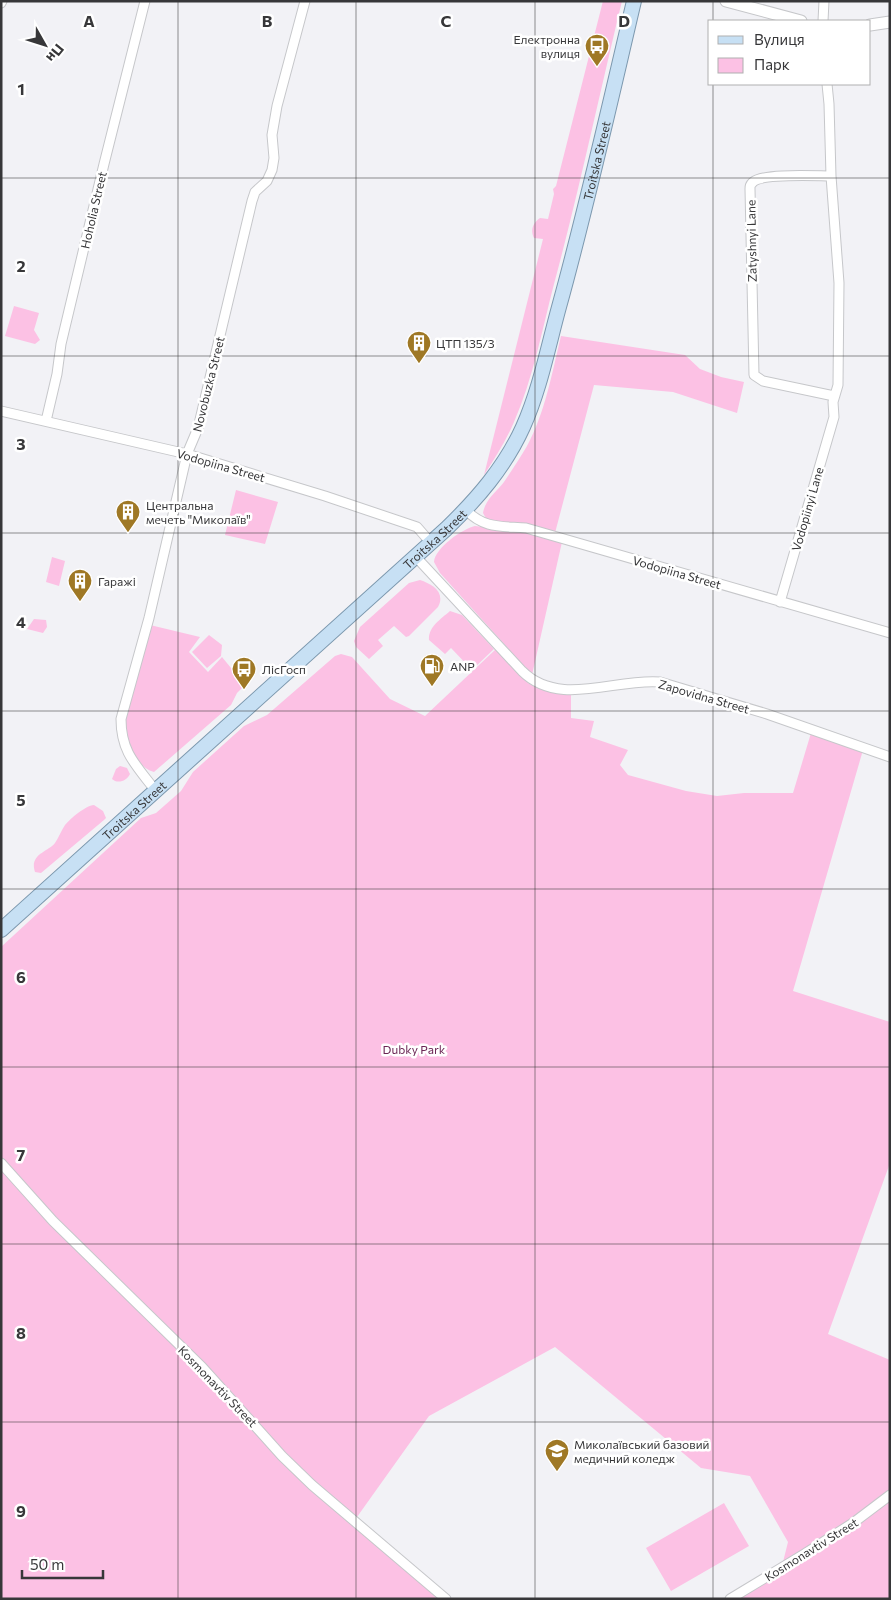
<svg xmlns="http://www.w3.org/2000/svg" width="891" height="1600" font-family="Commissioner,sans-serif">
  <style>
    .green { fill: #fcc1e4 }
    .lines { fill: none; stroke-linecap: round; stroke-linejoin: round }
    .minor-casing { stroke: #c6c7ca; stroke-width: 11 }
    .tertiary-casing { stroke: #c6c7ca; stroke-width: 13 }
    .primary-casing { stroke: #7c98ae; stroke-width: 16 }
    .minor { stroke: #fff; stroke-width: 9 }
    .tertiary { stroke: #fff; stroke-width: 11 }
    .primary { stroke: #c7e0f4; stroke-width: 14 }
    .grid { fill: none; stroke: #373739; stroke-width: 1; stroke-opacity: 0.55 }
    .labels { text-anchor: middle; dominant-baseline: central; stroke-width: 5; stroke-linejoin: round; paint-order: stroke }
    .poi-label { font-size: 12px; fill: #373739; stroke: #fff; text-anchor: start }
    .street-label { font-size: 12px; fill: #373739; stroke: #fff }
    .park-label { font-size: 12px; fill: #6a2554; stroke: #fff }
    .grid-label { font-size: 16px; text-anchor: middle; font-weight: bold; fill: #373739; stroke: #fff; stroke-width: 5; stroke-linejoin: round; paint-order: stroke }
  </style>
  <rect width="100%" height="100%" fill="#f2f2f6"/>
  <!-- green -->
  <path class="green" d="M603,1h19c-23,95 -43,190 -68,283 -12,46 -21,95 -40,138 -8,19 -19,36 -30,53l59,-236 -9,-1c-4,-8 -1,-15 6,-20l8,1 6,-25 -1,-5 3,-3z
    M14,306l25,7 -5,17 6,10 -5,4 -30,-8z
    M561,336l124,19 15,14 21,8 23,5 -7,31 -64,-21 -79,-7 -39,148 -68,-13 -4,-7c2,-13 13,-21 21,-31 8,-12 16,-24 23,-36 18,-33 25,-73 34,-110z
    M236,490l42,12 -13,42 -40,-9z
    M475,526l9,1 10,3 30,2 38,10 -30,133 -92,-102 -6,-11c1,-14 28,-33 41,-36z
    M52,557l13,4 -6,25 -13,-4z
    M420,580c12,4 26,12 18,27l-29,29 -3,1 -12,-11 -16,14 5,6 -14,13 -13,-12 -2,-6 6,-14 49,-44z
    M450,611l12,4 32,34 -22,21 -21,-22 -6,6 -16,-14c-1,-13 12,-21 21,-29z
    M34,619l12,1 1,7 -4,6 -16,-4z
    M150,625l50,12 -11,15 19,20 14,-15 23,28 -8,8 -6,12 -77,67c-21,-6 -28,-36 -29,-54z
    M209,635l13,10 -1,11 -14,12 -15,-16z
    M496,649l32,34 11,6 32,4v25l23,3 -4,16 38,13 -8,15 8,10 58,16 31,5 27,-3h49l18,-60 52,17 -70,241 97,31v141l-62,171 62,26v130l-39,29 -68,43 5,-20 -38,-66 -49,-8 -146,-121 -126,69 -72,101 -6,6 87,76h-437v-652l140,-129 15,-5 25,-22 12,-19 51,-46 23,-11 68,-59 6,-2 11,3 38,42 35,17z
    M120,766l7,2 3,6c-3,6 -9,9 -15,7l-3,-2 4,-10z
    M94,805l9,6 3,7 -2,2 -63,53 -6,-1c-6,-18 13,-20 20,-29 4,-6 6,-12 10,-18 6,-7 20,-19 29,-20z
    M890,1501v98h-152c52,-31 103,-62 152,-98z
    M724,1503l25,43 -78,45 -25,-43z"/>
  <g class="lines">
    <defs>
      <path id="minor" d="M1,3l1,-2
        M823,21l1,-20
        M831,176c-15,0 -68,-3 -78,6 -3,3 -3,4 -3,7l4,186 9,6 71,15
        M1,411l186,43 138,42 92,31 14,16
        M46,421l11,-47 4,-30 43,-180 41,-163
        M466,510c18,19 36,16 60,18l364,105
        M416,557l106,114c37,37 93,7 138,11l107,32 123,43
        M780,602l54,-185 -1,-15 5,-17 1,-102 -8,-107 -2,-72 -2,-20
        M155,790c-19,-25 -34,-38 -34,-71l28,-101 38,-164 11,-26 54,-227 3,-9 12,-11 5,-11 2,-12 -2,-23 5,-29 28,-105
        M1,1163l52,58 149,146 80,89 30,29 134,114
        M730,1599l76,-46 47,-30 37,-28"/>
      <path id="tertiary" d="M726,1l75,20
        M870,25l20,-3"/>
      <g id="primary">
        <path id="s1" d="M1,930l445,-401c31,-30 59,-62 77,-102 17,-38 25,-80 36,-120 28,-101 51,-204 75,-306"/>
      </g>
    </defs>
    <!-- minor casing -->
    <use href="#minor" class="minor-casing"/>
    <!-- tertiary casing -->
    <use href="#tertiary" class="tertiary-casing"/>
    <!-- primary casing -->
    <use href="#primary" class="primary-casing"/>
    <!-- minor -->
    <use href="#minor" class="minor"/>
    <!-- tertiary -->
    <use href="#tertiary" class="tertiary"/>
    <!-- primary -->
    <use href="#primary" class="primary"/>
  </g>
  <!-- grid -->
  <path class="grid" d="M178,1v1598M356,1v1598M535,1v1598M713,1v20M713,84v1515M1,178h889M1,356h889M1,533h889M1,711h889M1,889h889M1,1067h889M1,1244h889M1,1422h889"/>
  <!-- icons -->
  <defs>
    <symbol id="bus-pin" viewBox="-11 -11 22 30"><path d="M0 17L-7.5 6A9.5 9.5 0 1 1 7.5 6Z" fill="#9f7825" stroke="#fff"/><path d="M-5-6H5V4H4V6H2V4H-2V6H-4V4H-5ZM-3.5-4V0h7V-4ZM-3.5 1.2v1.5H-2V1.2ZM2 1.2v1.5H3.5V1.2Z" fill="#fff"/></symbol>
    <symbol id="building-pin" viewBox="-11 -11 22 30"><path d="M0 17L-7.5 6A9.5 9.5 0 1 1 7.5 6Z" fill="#9f7825" stroke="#fff"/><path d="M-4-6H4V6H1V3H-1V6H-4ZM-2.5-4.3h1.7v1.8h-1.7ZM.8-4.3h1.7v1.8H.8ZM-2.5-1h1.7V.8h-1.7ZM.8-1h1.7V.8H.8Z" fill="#fff"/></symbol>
    <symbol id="fuel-pin" viewBox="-11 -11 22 30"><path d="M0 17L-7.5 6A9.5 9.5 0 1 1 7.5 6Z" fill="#9f7825" stroke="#fff"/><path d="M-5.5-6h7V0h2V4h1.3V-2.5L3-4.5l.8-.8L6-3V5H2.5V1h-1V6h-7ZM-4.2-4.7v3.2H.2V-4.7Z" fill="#fff"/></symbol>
    <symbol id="university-pin" viewBox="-11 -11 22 30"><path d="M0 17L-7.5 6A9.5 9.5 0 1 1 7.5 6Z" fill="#9f7825" stroke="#fff"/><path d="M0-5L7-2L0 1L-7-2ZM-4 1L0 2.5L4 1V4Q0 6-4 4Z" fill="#fff"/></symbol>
  </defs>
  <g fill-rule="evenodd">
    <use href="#bus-pin" x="583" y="32" width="28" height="38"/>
    <use href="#building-pin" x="405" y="329" width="28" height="38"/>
    <use href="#building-pin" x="114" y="498" width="28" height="38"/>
    <use href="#building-pin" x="66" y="567" width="28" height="38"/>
    <use href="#fuel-pin" x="418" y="652" width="28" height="38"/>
    <use href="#bus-pin" x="230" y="655" width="28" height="38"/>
    <use href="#university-pin" x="543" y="1437" width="28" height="38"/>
  </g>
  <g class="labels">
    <!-- poi labels -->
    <g class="poi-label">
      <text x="580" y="39" text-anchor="end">Електронна<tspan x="580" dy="14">вулиця</tspan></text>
      <text x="436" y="343">ЦТП 135/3</text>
      <text x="146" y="505">Центральна<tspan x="146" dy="14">мечеть "Миколаїв"</tspan></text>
      <text x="98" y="581">Гаражі</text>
      <text x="450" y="666">ANP</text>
      <text x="262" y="669">ЛісГосп</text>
      <text x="574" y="1444">Миколаївський базовий<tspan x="574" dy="14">медичний коледж</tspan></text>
    </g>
    <!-- street labels -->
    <g class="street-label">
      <text stroke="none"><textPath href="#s1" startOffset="1004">Troitska Street</textPath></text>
      <text transform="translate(93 210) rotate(-77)">Hoholia Street</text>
      <text transform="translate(751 241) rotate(-91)">Zatyshnyi Lane</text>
      <text transform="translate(208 384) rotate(-76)">Novobuzka Street</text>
      <text transform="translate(221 465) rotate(16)">Vodopiina Street</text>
      <text transform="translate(807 509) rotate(-74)">Vodopiinyi Lane</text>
      <text stroke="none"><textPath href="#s1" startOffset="584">Troitska Street</textPath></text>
      <text transform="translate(677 572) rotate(16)">Vodopiina Street</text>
      <text transform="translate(704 696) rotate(16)">Zapovidna Street</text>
      <text stroke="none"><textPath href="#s1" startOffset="179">Troitska Street</textPath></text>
      <text transform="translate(218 1386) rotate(46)">Kosmonavtiv Street</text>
      <text transform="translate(811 1549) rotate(-32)">Kosmonavtiv Street</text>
    </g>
    <!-- park labels -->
    <g class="park-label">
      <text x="414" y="1049">Dubky Park</text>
    </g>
  </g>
  <g class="grid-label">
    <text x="89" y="27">A</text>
    <text x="267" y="27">B</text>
    <text x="446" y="27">C</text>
    <text x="624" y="27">D</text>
    <text x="21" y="95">1</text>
    <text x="21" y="272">2</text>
    <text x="21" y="450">3</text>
    <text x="21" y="628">4</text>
    <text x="21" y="806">5</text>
    <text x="21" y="983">6</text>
    <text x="21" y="1161">7</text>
    <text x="21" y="1339">8</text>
    <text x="21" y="1517">9</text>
  </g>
  <!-- border -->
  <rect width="891" height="1600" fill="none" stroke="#373739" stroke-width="5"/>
  <!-- legend -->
  <rect x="708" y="20" width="162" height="65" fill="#ffffff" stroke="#afafb0"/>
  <rect x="718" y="36" width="25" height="8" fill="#c7e0f4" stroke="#afafb0"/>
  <text x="754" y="45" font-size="15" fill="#373739">Вулиця</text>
  <rect x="718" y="58" width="25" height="15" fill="#fcc1e4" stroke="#afafb0"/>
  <text x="754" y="70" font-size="15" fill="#373739">Парк</text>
  <!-- north arrow -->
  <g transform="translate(45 45) rotate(129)" stroke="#ffffff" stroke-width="4" paint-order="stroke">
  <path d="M0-4L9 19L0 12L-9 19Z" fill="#373739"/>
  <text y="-8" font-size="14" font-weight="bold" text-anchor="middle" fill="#373739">Пн</text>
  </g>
  <!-- scale -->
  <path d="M22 1570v8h81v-8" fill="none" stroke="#373739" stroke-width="2.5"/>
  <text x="30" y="1570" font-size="15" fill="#373739" stroke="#ffffff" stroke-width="4" paint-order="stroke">50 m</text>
</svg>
